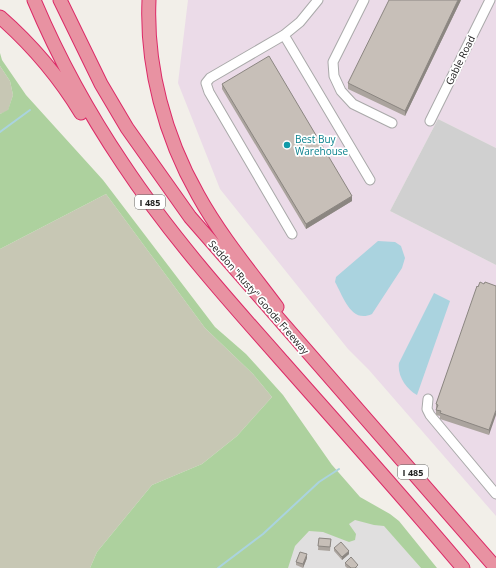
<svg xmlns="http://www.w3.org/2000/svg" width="496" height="568" font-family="'Open Sans',sans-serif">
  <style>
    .residential { fill: #e0dfdf }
    .industrial { fill: #ebdbe8 }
    .religious { fill: #d0d0d0 }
    .construction { fill: #c7c7b4 }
    .forest { fill: #add19e }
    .water { fill: #aad3df }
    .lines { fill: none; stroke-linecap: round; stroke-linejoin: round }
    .stream { stroke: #aad3df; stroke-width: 2 }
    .minor-casing { stroke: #a9a9a9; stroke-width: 11 }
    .highway-casing { stroke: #dc2a67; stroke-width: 15 }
    .minor { stroke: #fff; stroke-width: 9 }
    .highway { stroke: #e892a2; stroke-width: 13 }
    .wall { fill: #aba49e }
    .shaded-wall { fill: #8b8681 }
    .building { fill: #c7bfb8; stroke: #8b8681 }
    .culture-dot { fill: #0f9aa8; stroke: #fff; stroke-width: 1.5 }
    .labels { text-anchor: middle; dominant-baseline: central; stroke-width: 3.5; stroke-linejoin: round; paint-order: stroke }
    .shield { fill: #fff; stroke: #646464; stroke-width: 1 }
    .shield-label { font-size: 9px; font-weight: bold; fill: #222 }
    .street-label { font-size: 10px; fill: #222; stroke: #fff }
    .culture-label { font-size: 10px; fill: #0d838f; stroke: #fff; text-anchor: start }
  </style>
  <rect width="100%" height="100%" fill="#f2efe9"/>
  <!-- residential -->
  <path class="residential" d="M332,465l89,103h-220z"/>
  <!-- industrial -->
  <path class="industrial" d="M188,0h308v148l-58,-29 -48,92 106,54v251l-127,-146 -21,-21 -128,-160 -42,-106z"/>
  <!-- religious -->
  <path class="religious" d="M438,119l58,29v117l-106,-54z"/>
  <!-- construction -->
  <path class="construction" d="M0,66l10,15 3,14 -5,16 -8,3z
    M106,194l99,134 48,46 19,23 -35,39 -35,28 -50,21 -55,67 -7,16h-90v-319z"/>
  <!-- forest -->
  <path class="forest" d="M0,53l2,7 24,35 77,85 112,147 31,27 37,41 49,70 28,32 30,17 9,7 38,47h-16l-37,-42 -10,-1 -19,-5 -6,4 7,10 -1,6 -6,2 -26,-10 -14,-1 -14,15 -7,22h-198l7,-16 55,-67 50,-21 35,-28 35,-39 -19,-23 -48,-46 -99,-134 -106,55v-135l8,-4 5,-15 -3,-14 -10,-15z"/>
  <!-- water -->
  <path class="water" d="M378,241l17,1 6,4 4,12 -3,10 -30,46c-21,10 -29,-18 -37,-32l1,-5z
    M434,293l16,8 -33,94c-11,-6 -20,-20 -18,-32z"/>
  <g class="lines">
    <!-- stream -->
    <path class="stream" d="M0,132l30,-22
      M218,568l45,-34 56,-52 20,-13"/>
    <defs>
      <path id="minor" d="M364,0l-31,62 1,14 7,15 12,13 39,19
        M284,35l86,145
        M430,121l60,-121
        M292,234l-83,-142 -3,-9 4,-5 74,-43 16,-13 18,-22
        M428,399l-1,10 3,6 66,79"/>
      <path id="highway" d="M34,0c24,57 54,112 89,164 47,71 104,135 160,198 60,68 121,136 180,206
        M60,0l41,84 26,44 63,89 306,351
        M149,0c-3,67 16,137 49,195 22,40 52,76 79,112
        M0,17c32,28 59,60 81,96"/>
    </defs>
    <!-- minor casing -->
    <use href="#minor" class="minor-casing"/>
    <!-- highway casing -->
    <use href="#highway" class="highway-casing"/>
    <!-- minor -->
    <use href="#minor" class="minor"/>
    <!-- highway -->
    <use href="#highway" class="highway"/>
  </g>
  <!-- wall -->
  <path class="wall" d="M461,0l-56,116 -57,-27v-6z
    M222,84l130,117 -46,28 -84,-140z
    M484,284l12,2 -7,149 -49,-16v-3l-4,-1v-11l42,-117z
    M319,538l12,1 -1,12 -12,-1z
    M334,548l15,6 -7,6 -8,-9z
    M307,558l-4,10 -7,-3v-3z
    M345,563l13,5h-11l-2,-2z"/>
  <!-- shaded-wall -->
  <path class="shaded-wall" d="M458,0h3l-56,116v-5z
    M352,196v5l-46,28v-5z
    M496,410v5l-7,20v-5z
    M349,551v3l-7,6v-3z
    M307,554v4l-4,10v-4z"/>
  <!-- building -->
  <path class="building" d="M389,0h69l-53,111 -57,-28z
    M269,56l83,140 -46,28 -84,-140z
    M480,282l4,2 1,-2 11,4v124l-7,20 -49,-17 1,-2 -5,-1 2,-5 -2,-1 41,-118 1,1z
    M319,538l12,1 -1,8 -12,-1z
    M341,542l8,9 -7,6 -8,-9z
    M300,552l7,2 -4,10 -7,-2z
    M351,557l7,8 -3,3h-4l-6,-5z"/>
  <!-- markers -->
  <circle class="culture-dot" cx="287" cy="145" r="4"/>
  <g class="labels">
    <!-- shield labels -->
    <g class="shield">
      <rect x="135" y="195" width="30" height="14" rx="3"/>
      <rect x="398" y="465" width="30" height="14" rx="3"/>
    </g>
    <g class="shield-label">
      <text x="150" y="202">I 485</text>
      <text x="413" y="472">I 485</text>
    </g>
    <!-- street labels -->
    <g class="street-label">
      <text transform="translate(460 60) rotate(-64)">Gable Road</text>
      <text transform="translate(259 297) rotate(49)">Seddon "Rusty" Goode Freeway</text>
    </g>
    <!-- culture labels -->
    <g class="culture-label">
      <text x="295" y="139">Best Buy<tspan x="295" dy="12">Warehouse</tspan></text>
    </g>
  </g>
</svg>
